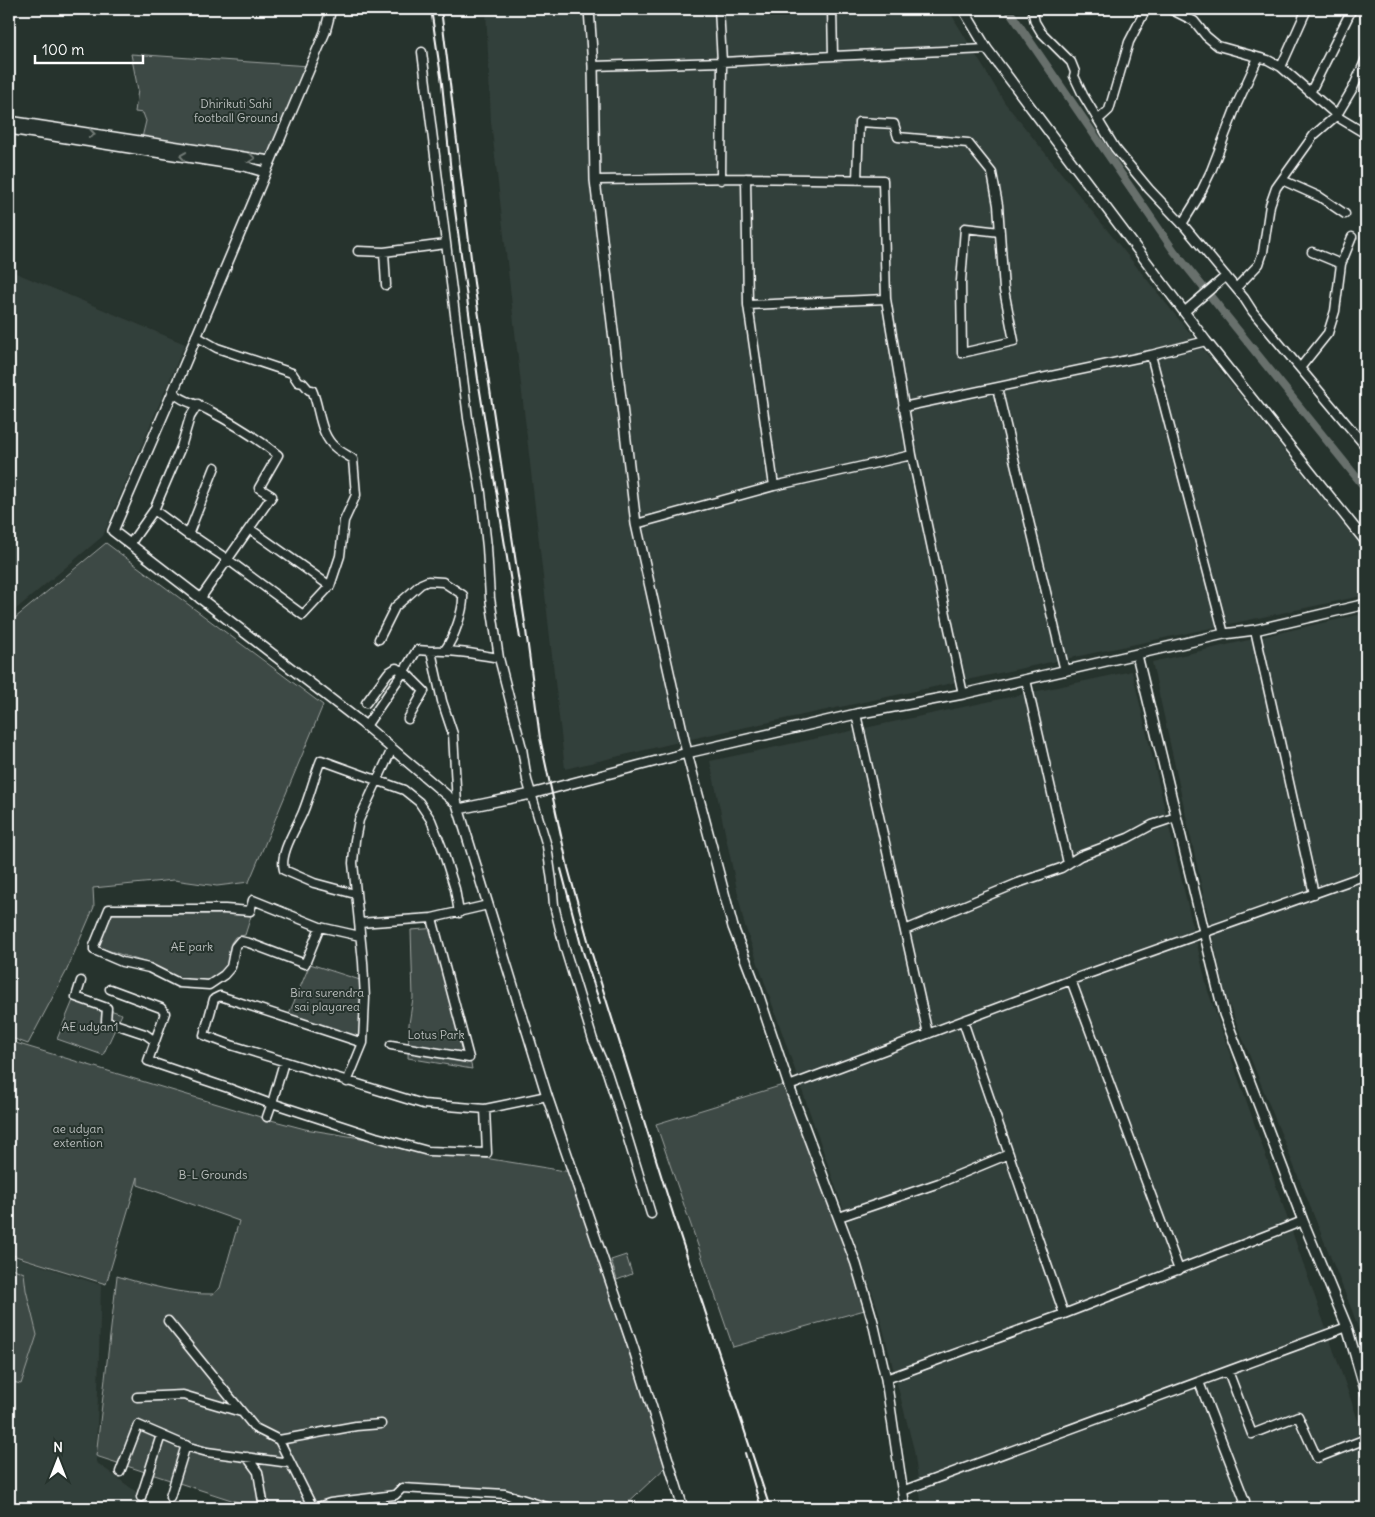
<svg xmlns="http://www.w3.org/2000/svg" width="1375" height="1517" font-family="Delius,sans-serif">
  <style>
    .built { fill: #333f3a }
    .green { fill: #3e4944; stroke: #9ea4a2 }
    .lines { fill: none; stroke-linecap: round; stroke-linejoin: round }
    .canal { stroke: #67706c; stroke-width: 8 }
    .minor-casing { stroke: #fff; stroke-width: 11 }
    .tertiary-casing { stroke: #fff; stroke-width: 12 }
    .minor { stroke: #26332d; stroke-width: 8 }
    .tertiary { stroke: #26332d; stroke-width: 9 }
    .rail { stroke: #fff; stroke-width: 2 }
    .oneway { stroke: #727a76 }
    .labels { text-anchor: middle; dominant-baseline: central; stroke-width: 4; stroke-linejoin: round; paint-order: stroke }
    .park-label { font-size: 12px; fill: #bbbfbe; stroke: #26332d }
  </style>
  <rect width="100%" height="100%" fill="#26332d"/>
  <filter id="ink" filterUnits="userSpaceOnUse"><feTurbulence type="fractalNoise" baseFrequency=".02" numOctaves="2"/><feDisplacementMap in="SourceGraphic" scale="10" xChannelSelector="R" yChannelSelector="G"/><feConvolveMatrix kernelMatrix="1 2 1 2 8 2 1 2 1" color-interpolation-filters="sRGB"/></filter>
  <g filter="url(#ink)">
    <!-- built -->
    <path class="built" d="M486,9h462l57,94 361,449v43l-662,141 -139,33 -74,-647z
      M9,270l176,74 -82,192 -94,79z
      M1366,613v738l-13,-38 -127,-316 -74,-335z
      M1132,671l76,320 158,452v65h-444l-8,-58 -36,-141 -134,-386 -34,-162z
      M9,1255l92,30 -5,177 62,46h-149z"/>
    <!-- green -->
    <path class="green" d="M131,54l178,12 -44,97 -124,-21 5,-21 -3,-8 -8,-1 3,-22z
      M106,543l217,162 -74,177 -32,4 -43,-6 -81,8 1,19 -28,65 -38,72 -19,-7v-414z
      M220,909l31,7 -6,19 -10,2 -4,6 3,8 -9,17 -17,13 -28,-2 -33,-16 -49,-16 14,-33h107z
      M438,928l18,70 16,71 -64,-11 1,-34 4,-26 -2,-68z
      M310,964l50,16 2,19 -2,40 -72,-23z
      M74,998l48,16 -19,41 -46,-16z
      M9,1041l258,78 38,10 266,43 24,70 22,74 50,150 -45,42h-69l-30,-10 -118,-11 -10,6 -80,14 -17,-2 -14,3h-28l-160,-52 21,-180c30,9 66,19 96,18l7,-6 19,-67 -101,-36v-8l-32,107 -97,-30z
      M783,1085l70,174 15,50 -135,38 -77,-223z
      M626,1255l6,19 -15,6 -6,-20z
      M9,1267l15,6 2,17 11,45 -16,49 -12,-3z"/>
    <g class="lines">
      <!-- canal -->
      <path class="canal" d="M1008,9l166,242 192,238"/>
      <defs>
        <path id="minor" d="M719,9l3,53 -1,118
          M1032,9l3,13 6,10 30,30 4,10 -1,4 9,19 32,53 34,41 36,38 59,71 9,14 113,135
          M1170,9l24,12 12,15 12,10 50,14 13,7 60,52 25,15
          M422,52l46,366 13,75 6,54 3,51 9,60
          M833,56l154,-7
          M593,66l129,-4 111,-6 -1,-47
          M1281,67l26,-58
          M1311,91l41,-82
          M1098,120l11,-10 20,-68 17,-33
          M746,178l2,127 26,181 138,-31 51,239
          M595,180l151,-2 137,2 3,119 26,156
          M857,180l2,-58 35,2 4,13 70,6 24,30 6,32 6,85 10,51 -52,12 -1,-72 4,-53 35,4
          M1282,180l38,17 25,17
          M1182,224l16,-26 13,-27 26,-67 21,-46
          M358,251l26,1 62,-8
          M384,252l2,33
          M1312,252l29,12
          M1236,288l23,-24 4,-12 7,-47 6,-17 38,-53 23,-20 16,-27 13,-29
          M748,305l138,-6
          M1184,312l42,-36
          M196,336l21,12 75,25 6,9 5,1 6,7h3c8,18 7,45 24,58 5,4 11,7 17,11l3,36 -12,26 -4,35 -10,30
          M1151,355l55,-14
          M1300,368l28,-35 7,-22 6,-47 11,-27
          M997,388l68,283
          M173,392c9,10 23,11 35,18 25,13 48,27 70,45l-19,33 13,8 -72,103
          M903,407l248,-52 73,279
          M215,467l-27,68 8,3 31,21 76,56 27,-29 -80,-57
          M154,510l34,25
          M636,524l138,-38
          M130,544l24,-34 27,-63 9,-30 8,-13
          M1255,630l59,264
          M379,639l16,-32 26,-23 7,-3 15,1 20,13c1,15 -9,43 -18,55
          M1026,680l42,183
          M856,714l72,320
          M408,719l16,-28 -20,-20 13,-21 14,1
          M366,726l38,-55 -8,-3 -8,5 -22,30
          M457,804l-4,-70 -11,-33 -11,-50c23,-1 45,3 68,7l23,90 5,32 20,66 5,35 2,24 10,41 29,94 14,32 10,31 34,111
          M355,894l-41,-11 -30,-13c-5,-17 13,-43 19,-58 7,-17 11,-35 18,-52l83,30 15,12 12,18 11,28 13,41 4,24
          M432,918l56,-13
          M359,923l73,-5 37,140 -78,-13
          M320,927l-15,37 -56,-21 -9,-2 -5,6 -4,20 -7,8 -15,10 -30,-2 -30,-15 -27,-6 -28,-12v-4l15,-37h116l25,2 3,-11 67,27 40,9
          M905,930l113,-47 43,-15 19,-12 48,-18 24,-13 24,-8
          M1071,980l108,290
          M81,981l-5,16 31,11 -1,13 39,13 10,7 -7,20 80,27 43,16
          M110,989l51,19 4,5 -10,28
          M963,1021l101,293 239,-93
          M363,1043l-143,-47 -6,3 -10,36 27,10 192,59 62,5
          M347,1082l16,-39 2,-45 -2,-36 -10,-99 2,-23 4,-20 33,-71
          M789,1086l282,-106 295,-105
          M272,1103l12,-41
          M267,1117l5,-14 104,34 52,14 59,2 -2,-44 62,-13
          M839,1217l100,-34 70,-29
          M168,1321l87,107 24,12
          M1228,1371l24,63 46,-18 19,42 49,-19
          M886,1379l178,-65
          M1199,1382l46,119 -6,7
          M137,1397l46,-2 58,17
          M247,1457l11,15 6,36
          M120,1472l18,-47 51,22 18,5 83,11
          M902,1491l445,-164
          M141,1497l20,-62
          M170,1497l16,-52
          M313,1508l-34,-68 77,-14 25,-2
          M315,1508l15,-5 65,-8 7,-7 103,6 45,14
          M512,1508l1,-12"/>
        <path id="tertiary" d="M331,9l-6,23 -152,360 -60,139 249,192 95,81 90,292 87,254 49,158
          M589,9l4,57 2,114 41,344 51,229 46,174 23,60 33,99 67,178 17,58 13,57 19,129
          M963,9l24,40 219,292 160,201
          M9,121l261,40
          M9,129l235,37 21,6
          M1137,655l87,359 79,207 44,106 19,66
          M459,809l72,-15 156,-41 169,-39 107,-20 261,-60 31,-4 111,-26"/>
      </defs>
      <!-- minor casing -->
      <use href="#minor" class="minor-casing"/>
      <!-- tertiary casing -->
      <use href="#tertiary" class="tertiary-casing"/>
      <!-- minor -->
      <use href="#minor" class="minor"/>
      <!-- tertiary -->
      <use href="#tertiary" class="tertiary"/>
      <!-- rail -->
      <path class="rail" d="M431,9l11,74 12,120 24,176 42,259
        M441,9l33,274 51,340 15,115 28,130 23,83 84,269 95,288
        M561,869l21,80 18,54
        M745,1453l16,55"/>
    </g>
    <!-- one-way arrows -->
    <defs><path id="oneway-chevron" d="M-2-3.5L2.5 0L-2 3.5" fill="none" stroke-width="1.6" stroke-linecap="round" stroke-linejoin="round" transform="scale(1.25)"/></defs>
    <g class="oneway">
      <use href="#oneway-chevron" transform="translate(92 134) rotate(9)"/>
      <use href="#oneway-chevron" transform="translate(183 156) rotate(-171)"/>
      <use href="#oneway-chevron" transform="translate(252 158) rotate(7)"/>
    </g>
  </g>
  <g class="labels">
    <!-- park labels -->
    <g class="park-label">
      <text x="236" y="103">Dhirikuti Sahi<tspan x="236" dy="14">football Ground</tspan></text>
      <text x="192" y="946">AE park</text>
      <text x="327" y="992">Bira surendra<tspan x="327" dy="14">sai playarea</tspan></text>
      <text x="90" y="1026">AE udyan1</text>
      <text x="436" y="1034">Lotus Park</text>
      <text x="78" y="1128">ae udyan<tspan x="78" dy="14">extention</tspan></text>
      <text x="213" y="1174">B-L Grounds</text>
    </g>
  </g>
  <!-- margin -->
  <rect width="1375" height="1517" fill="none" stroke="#26332d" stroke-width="30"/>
  <rect x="15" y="15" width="1345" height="1487" fill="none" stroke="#fff" stroke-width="2" filter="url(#ink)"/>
  <!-- north arrow -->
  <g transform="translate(58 1460)" stroke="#26332d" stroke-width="4" paint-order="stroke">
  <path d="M0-4L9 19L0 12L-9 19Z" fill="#ffffff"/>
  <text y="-8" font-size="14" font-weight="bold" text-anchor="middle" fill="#ffffff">N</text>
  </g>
  <!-- scale -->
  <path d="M35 55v8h108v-8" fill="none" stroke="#ffffff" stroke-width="2.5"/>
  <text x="42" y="55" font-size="15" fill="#ffffff" stroke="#26332d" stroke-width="4" paint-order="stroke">100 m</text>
</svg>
